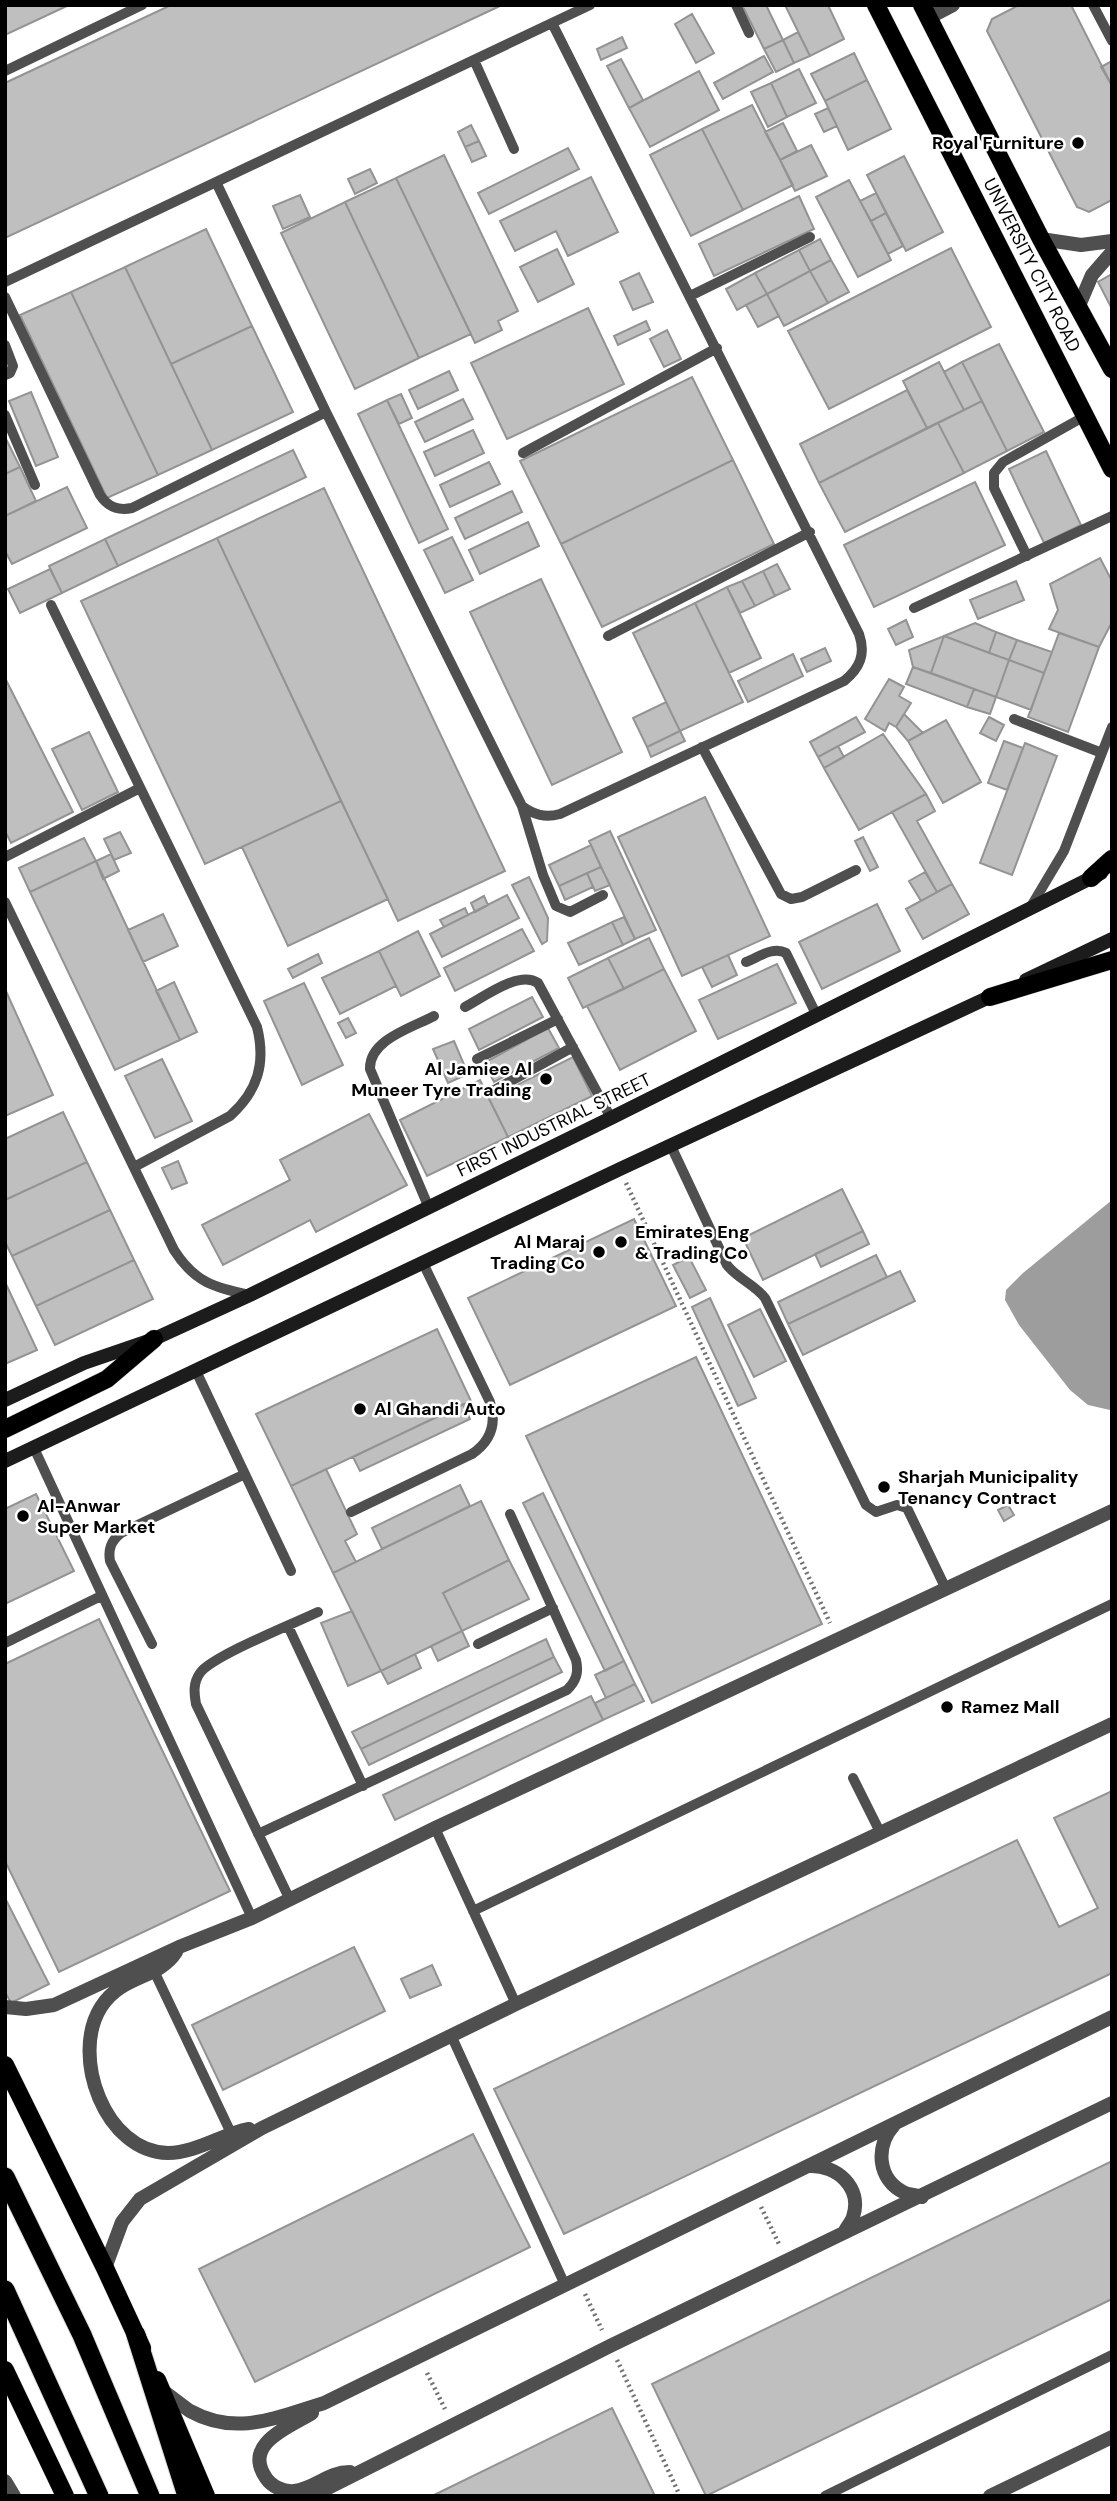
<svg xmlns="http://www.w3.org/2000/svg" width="1117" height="2501" font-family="'DM Sans',sans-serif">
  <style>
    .water { fill: #9d9d9d }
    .building { fill: #bfbfbf; stroke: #939393; stroke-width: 2 }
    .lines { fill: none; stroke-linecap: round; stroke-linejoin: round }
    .primary-casing { stroke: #dbdbdb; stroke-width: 19 }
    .trunk-casing { stroke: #dbdbdb; stroke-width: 21 }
    .path { stroke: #717171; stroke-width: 4.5; stroke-dasharray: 2 3.5; stroke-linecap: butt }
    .service { stroke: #4f4f4f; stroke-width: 10 }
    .minor { stroke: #4f4f4f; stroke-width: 14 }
    .secondary { stroke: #1c1c1c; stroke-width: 14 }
    .primary { stroke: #000; stroke-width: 18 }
    .trunk { stroke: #000; stroke-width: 19 }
    .poi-dot { fill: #000; stroke: #fff; stroke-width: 2.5 }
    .labels { text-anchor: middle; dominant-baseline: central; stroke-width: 5; stroke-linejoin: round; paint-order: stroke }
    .poi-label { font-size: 18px; font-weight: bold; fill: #000; stroke: #fff; text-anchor: start }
    .street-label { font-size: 18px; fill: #000; stroke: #fff }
  </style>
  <rect width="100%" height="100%" fill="#fff"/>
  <!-- water -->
  <path class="water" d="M1112,1200v209l-2,1 -22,-5 -18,-15 -51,-65 -14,-25 1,-10 17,-17z"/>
  <!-- building -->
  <path class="building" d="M5,5h64l-64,30z
    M171,5h331l-497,233v-155z
    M742,5h24l17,35 -19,9z
    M785,5h43l16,34 -34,17z
    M1019,5h52l41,81v114l-23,12 -12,-5 -90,-176 5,-12z
    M692,14l22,39 -18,10 -21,-39z
    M798,32l12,24 -16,7 -11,-23z
    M622,37l5,11 -26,12 -4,-11z
    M783,40l11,23 -18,9 -12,-23z
    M854,53l13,27 -42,21 -14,-27z
    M764,56l9,16 -50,27 -9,-16z
    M621,59l22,41 -14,8 -22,-42z
    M1112,61v25l-11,-19z
    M799,69l17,34 -29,14 -16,-34z
    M699,71l20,39 -69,37 -21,-39z
    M867,80l24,49 -43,21 -23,-49z
    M771,83l16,34 -19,10 -17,-35z
    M752,105l41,80 -50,25 -41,-81z
    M828,108l9,18 -13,6 -9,-18z
    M783,123l14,28 -17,9 -15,-28z
    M471,125l8,16 -14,6 -7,-15z
    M702,129l41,81 -52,26 -41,-81z
    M479,141l7,15 -14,6 -7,-15z
    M811,145l16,31 -32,15 -15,-31z
    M568,148l11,21 -90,45 -11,-21z
    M444,155l74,156 -20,10 4,9 -27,13 -79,-165z
    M904,156l39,76 -37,19 -39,-76z
    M370,169l7,14 -22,11 -7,-15z
    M591,177l27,55 -50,24 -12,-25 -41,20 -15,-30z
    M396,178l75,156 -52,24 -74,-156z
    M849,180l42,80 -33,17 -42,-80z
    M876,193l10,20 -15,8 -11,-20z
    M300,195l10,22 -27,12 -10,-23z
    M799,196l15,33 -100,47 -15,-32z
    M345,202l74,156 -64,31 -74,-156z
    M886,213l17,33 -15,8 -17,-33z
    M206,229l46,97 -81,38 -46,-97z
    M820,239l11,21 -21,11 -11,-21z
    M951,248l40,79 -162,82 -41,-78z
    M557,249l17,35 -36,18 -18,-35z
    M799,250l11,21 -43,23 -12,-21z
    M831,260l18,32 -21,11 -18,-32z
    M125,267l87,183 -54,25 -87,-183z
    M810,271l18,32 -44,23 -17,-32z
    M639,273l14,29 -20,8 -13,-28z
    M755,273l12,21 -30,16 -11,-21z
    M1112,274v35l-14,-27z
    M71,292l87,183 -51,23 -87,-183z
    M767,294l12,22 -21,11 -12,-22z
    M588,308l36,76 -117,55 -36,-76z
    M646,321l4,9 -32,15 -4,-9z
    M252,326l41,86 -81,38 -41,-86z
    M667,330l14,29 -17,8 -14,-28z
    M999,344l45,88 -37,19 -45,-89z
    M939,362l25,48 -37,18 -24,-47z
    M962,362l20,39 -18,9 -20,-38z
    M449,371l9,19 -40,19 -9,-19z
    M692,377l41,83 -172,84 -41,-83z
    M907,390l20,38 -108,55 -19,-39z
    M31,392l27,65 -22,9 -27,-65z
    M401,394l11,24 -13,6 -12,-24z
    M463,399l10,20 -48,23 -10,-20z
    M387,400l61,129 -29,14 -61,-129z
    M982,401l25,50 -43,22 -26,-50z
    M938,423l26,50 -119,59 -26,-49z
    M473,430l11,23 -49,23 -11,-24z
    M6,439l14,28 -15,7v-34z
    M293,450l13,27 -188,89 -13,-27z
    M1046,451l35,74 -37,18 -35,-74z
    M733,460l41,84 -172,83 -41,-83z
    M489,462l11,22 -50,23 -10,-22z
    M20,467l16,34 -31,15v-42z
    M975,482l30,63 -131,62 -30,-62z
    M67,487l20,41 -75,36 -7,-13v-35z
    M324,488l181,383 -107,50 -181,-383z
    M512,491l10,21 -57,27 -10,-21z
    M528,522l11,24 -59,28 -11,-24z
    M452,537l21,43 -28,13 -21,-43z
    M217,538l124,263 -136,63 -124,-263z
    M105,539l13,27 -56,27 -13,-27z
    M1100,558l12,23v41l-13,25 -50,-18 9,-19 -8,-26z
    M777,564l13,25 -15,7 -12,-25z
    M50,569l12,24 -42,20 -12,-24z
    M763,571l12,25 -20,10 -13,-25z
    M541,579l81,173 -70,33 -82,-173z
    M742,581l13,25 -15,7 -13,-26z
    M1016,581l8,19 -46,19 -8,-19z
    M727,587l34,71 -32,15 -34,-70z
    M695,603l48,99 -63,29 -47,-98z
    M906,620l7,17 -17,8 -8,-16z
    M975,623l21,9 -7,21 -45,-17z
    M996,632l21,8 -8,20 -20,-7z
    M1059,633l40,14 -31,85 -40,-15z
    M944,636l-13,37 -18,-6 -4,-17z
    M944,636l65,24 -13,37 -65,-24z
    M1017,640l35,12 -8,21 -35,-13z
    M825,648l6,13 -24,11 -6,-13z
    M793,654l10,22 -55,26 -10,-21z
    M1009,660l35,13 -13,37 -35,-13z
    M913,667l61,22 -7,18 -61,-23z
    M5,678l68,134 -62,31 -6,-12z
    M889,679l15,8 -5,9 12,7 -15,24 -7,-4 -4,8 -20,-12z
    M974,689l22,8 -6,17 -23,-7z
    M666,702l14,29 -33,16 -14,-29z
    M904,714l19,19 -15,8 -12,-14z
    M856,717l9,15 -47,25 -8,-15z
    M989,717l15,8 -8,16 -16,-8z
    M946,720l35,62 -38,21 -35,-62z
    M680,731l5,10 -34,16 -4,-10z
    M89,732l29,60 -36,18 -30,-61z
    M883,734l43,60 -67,36 -35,-62z
    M1004,741l19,7 -16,42 -19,-7z
    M1025,743l32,13 -45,119 -32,-12z
    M838,746l6,11 -20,11 -6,-11z
    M926,794l9,17 -18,10 35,63 -15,8 -45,-80z
    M705,797l65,139 -88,40 -64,-139z
    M341,801l47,98 -100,47 -46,-99z
    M610,831l46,99 -21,9 -46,-98z
    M120,832l11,21 -17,7 -10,-21z
    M863,837l15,30 -8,4 -15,-30z
    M84,838l12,23 -66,31 -11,-24z
    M591,845l10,22 -42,19 -10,-21z
    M111,854l8,17 -16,8 -7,-18z
    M96,861l84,179 -65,30 -85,-178z
    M601,867l9,18 -15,6 -8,-18z
    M925,872l12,20 -16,9 -12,-20z
    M587,873l6,14 -28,13 -6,-14z
    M529,877l19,41 -1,23 -5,3 -30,-59z
    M952,884l17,30 -46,25 -17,-30z
    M507,895l12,23 -77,39 -12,-23z
    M484,896l4,9 -13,7 -4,-9z
    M877,904l23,47 -78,38 -23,-47z
    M465,908l3,7 -24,12 -4,-7z
    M163,914l15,32 -35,16 -15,-32z
    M624,917l11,22 -12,6 -11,-23z
    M612,922l11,23 -44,20 -11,-22z
    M522,929l12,22 -79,40 -11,-23z
    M418,931l22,45 -39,20 -22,-45z
    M649,938l15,31 -40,20 -16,-31z
    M379,951l17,35 -56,28 -18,-36z
    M318,954l4,9 -29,15 -5,-9z
    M728,955l9,20 -25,12 -10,-20z
    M608,958l16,31 -41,19 -15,-30z
    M777,964l19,39 -78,36 -19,-39z
    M664,969l32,62 -76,39 -33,-64z
    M174,982l23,50 -17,8 -24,-49z
    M304,983l39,82 -41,20 -38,-84z
    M5,989l48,106 -48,21z
    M532,997l11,20 -64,33 -10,-21z
    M348,1018l8,15 -10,5 -8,-15z
    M548,1028l11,20 -65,34 -10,-19z
    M454,1041l14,33 -20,9 -15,-34z
    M573,1057l19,39 -84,41 -19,-38z
    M162,1059l30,62 -37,17 -30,-62z
    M480,1080l28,57 -81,39 -27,-56z
    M63,1112l24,50 -82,38v-61z
    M369,1114l38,71 -91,47 -6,-12 -87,45 -21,-40 88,-45 -10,-20z
    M178,1161l9,22 -15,6 -10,-21z
    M87,1162l23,48 -98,46 -7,-14v-42z
    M842,1189l21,42 -100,49 -20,-42z
    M110,1210l24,50 -98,46 -24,-50z
    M634,1219l42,87 -166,79 -42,-87z
    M863,1231l6,13 -48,23 -6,-13z
    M876,1255l11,22 -99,47 -10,-22z
    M689,1257l17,33 -16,8 -17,-33z
    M134,1260l19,39 -98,46 -19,-39z
    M900,1271l15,30 -112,54 -15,-31z
    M5,1282l32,68 -32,14z
    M710,1298l46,100 -18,8 -46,-99z
    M760,1309l26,52 -32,16 -26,-52z
    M437,1329l34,72 -180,85 -35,-72z
    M696,1357l126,267 -170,79 -126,-267z
    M463,1404l7,15 -110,52 -7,-14z
    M326,1469l31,65 -12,7 11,21 -23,11 -42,-87z
    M460,1485l10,21 -88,43 -10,-21z
    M543,1493l81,168 -19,10 -82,-168z
    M36,1494l38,77 -69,33v-95z
    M481,1501l28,59 -66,33 19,38 -81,40 -48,-98z
    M1008,1505l6,10 -10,6 -6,-11z
    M509,1560l20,39 -67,32 -19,-38z
    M352,1611l29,60 -33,15 -27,-63z
    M99,1619l131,272 -171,81 -54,-111v-197z
    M462,1631l7,15 -31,15 -7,-15z
    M546,1639l8,18 -193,92 -9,-17z
    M415,1654l6,14 -33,16 -7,-13z
    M554,1657l8,15 -193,93 -8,-16z
    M624,1661l11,23 -29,14 -11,-23z
    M635,1684l9,17 -41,19 -8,-17z
    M591,1696l12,24 -208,100 -12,-25z
    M1112,1791v182l-548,261 -70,-145 523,-249 42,87 39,-19 -44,-90z
    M5,1898l44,86 -38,19 -6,-11z
    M354,1947l31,64 -162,79 -31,-65z
    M432,1965l9,20 -31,13 -9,-19z
    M473,2134l57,113 -275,135 -56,-113z
    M1112,2161v138l-406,197 -54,-112z
    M612,2408l43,88h-223z"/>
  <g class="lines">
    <defs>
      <path id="primary" d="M876,5l236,464
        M922,5l119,234 71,130
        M1091,878l21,-19
        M990,997l122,-37
        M5,1429l102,-50 47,-40
        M5,2065l100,203 37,80
        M5,2370l60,126
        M157,2380l49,116"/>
      <path id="trunk" d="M5,2177l77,158 68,161
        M5,2290l94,206
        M136,2335l51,161"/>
    </defs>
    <!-- primary casing -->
    <use href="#primary" class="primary-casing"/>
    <!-- trunk casing -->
    <use href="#trunk" class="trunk-casing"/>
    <!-- path -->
    <path class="path" d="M626,1183l204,440
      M761,2207l19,39
      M585,2294l17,36
      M617,2360l63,136
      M427,2373l18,36"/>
    <!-- service -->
    <path class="service" d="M736,5l13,28
      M1093,5l19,36
      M474,60l40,89
      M5,71l137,-66
      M216,182l110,230 196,394c12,9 23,12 38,8l284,-133c16,-13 22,-27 15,-47l-307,-611
      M5,282l585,-277
      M690,296l120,-59
      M5,297l95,198c8,12 18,16 32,13l194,-96
      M5,345l8,21 -3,7 -5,2
      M5,415l30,70
      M523,453l194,-105
      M1027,556l-33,-68v-15l9,-11 82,-46
      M51,605l206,422c9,36 1,64 -27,89l-96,51
      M914,608l198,-92
      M608,636l202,-104
      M1014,719l88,34
      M702,747l79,147 10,5 11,-2 54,-27
      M522,806l21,69 13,31 14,6 33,-17
      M5,857l135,-69
      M5,902l169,348c21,33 40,37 76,45
      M1030,908l34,-57 48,-124
      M746,962c13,-5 27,-16 40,-9l31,63
      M465,1007c19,-10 54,-37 73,-24l73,135
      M477,1059l81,-40
      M489,1093l84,-46
      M671,1146l56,119c11,14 27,19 38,33l101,207 10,7 21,-7 10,3 39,81
      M429,1208l-59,-139c-1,-29 41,-41 64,-53
      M196,1371l95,200
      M34,1448l218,470
      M351,1512l121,-58c19,-13 25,-30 18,-52l-67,-139
      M288,1626l75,160
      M5,1643l96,-47
      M152,1644l-42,-83c-2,-12 1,-20 11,-28l124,-59
      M478,1644l75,-36
      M853,1778l28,56
      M435,1828l81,176
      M258,1834l309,-144c9,-9 12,-17 9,-30l-66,-146
      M290,1900l-94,-196c-2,-11 -3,-21 4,-31 12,-17 95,-50 118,-61
      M473,1911l639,-307
      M154,1971l77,162
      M451,2035l114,250
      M825,2496l287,-141"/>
    <!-- minor -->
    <path class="minor" d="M928,18l25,-13
      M1041,239l40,6 31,-4
      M1078,308l14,-33 20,-23
      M176,1952c-18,28 -54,22 -75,55 -31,49 4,145 67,146 28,0 54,-19 81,-24
      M5,2007l21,2 28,-4 125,-58 73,-29 183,-90 677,-317
      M894,2125c-19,21 -17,55 11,68 5,2 12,2 17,4
      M810,2166c26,-1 53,21 43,51 -1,4 -6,10 -8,14
      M105,2268l17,-46 18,-23 122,-71 254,-124 596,-280
      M163,2391c9,6 18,14 27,20 47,26 87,6 134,-8l788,-386
      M312,2413c-22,14 -70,30 -46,65 6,9 18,14 28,13 21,-2 33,-19 56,-19
      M5,2481l9,15
      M312,2496l298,-150 502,-243
      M990,2496l122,-59"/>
    <!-- secondary -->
    <path class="secondary" d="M1026,980l86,-41
      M5,1400l79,-37 70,-24 96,-44 361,-177 490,-245
      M5,1461l615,-292 378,-176"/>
    <!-- primary -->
    <use href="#primary" class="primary"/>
    <!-- trunk -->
    <use href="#trunk" class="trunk"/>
  </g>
  <!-- markers -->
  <g class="poi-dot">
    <circle cx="1078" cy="143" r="7"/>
    <circle cx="546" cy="1079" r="7"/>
    <circle cx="621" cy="1242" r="7"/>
    <circle cx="599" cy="1252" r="7"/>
    <circle cx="360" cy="1409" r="7"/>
    <circle cx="884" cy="1487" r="7"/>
    <circle cx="23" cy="1516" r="7"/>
    <circle cx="947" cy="1707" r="7"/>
  </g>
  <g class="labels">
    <!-- poi labels -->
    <g class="poi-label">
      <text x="1064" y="143" text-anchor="end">Royal Furniture</text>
      <text x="532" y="1069" text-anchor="end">Al Jamiee Al<tspan x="532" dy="21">Muneer Tyre Trading</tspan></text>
      <text x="635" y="1232">Emirates Eng<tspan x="635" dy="21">&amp; Trading Co</tspan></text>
      <text x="585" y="1242" text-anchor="end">Al Maraj<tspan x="585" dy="21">Trading Co</tspan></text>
      <text x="374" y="1409">Al Ghandi Auto</text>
      <text x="898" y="1477">Sharjah Municipality<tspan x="898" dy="21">Tenancy Contract</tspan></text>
      <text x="37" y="1506">Al-Anwar<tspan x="37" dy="21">Super Market</tspan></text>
      <text x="961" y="1707">Ramez Mall</text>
    </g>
    <!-- street labels -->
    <g class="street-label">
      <text transform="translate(1032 265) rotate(63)">UNIVERSITY CITY ROAD</text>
      <text transform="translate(554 1125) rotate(-26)">FIRST INDUSTRIAL STREET</text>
    </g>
  </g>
  <!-- border -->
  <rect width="1117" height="2501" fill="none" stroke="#000000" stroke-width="14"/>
</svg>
